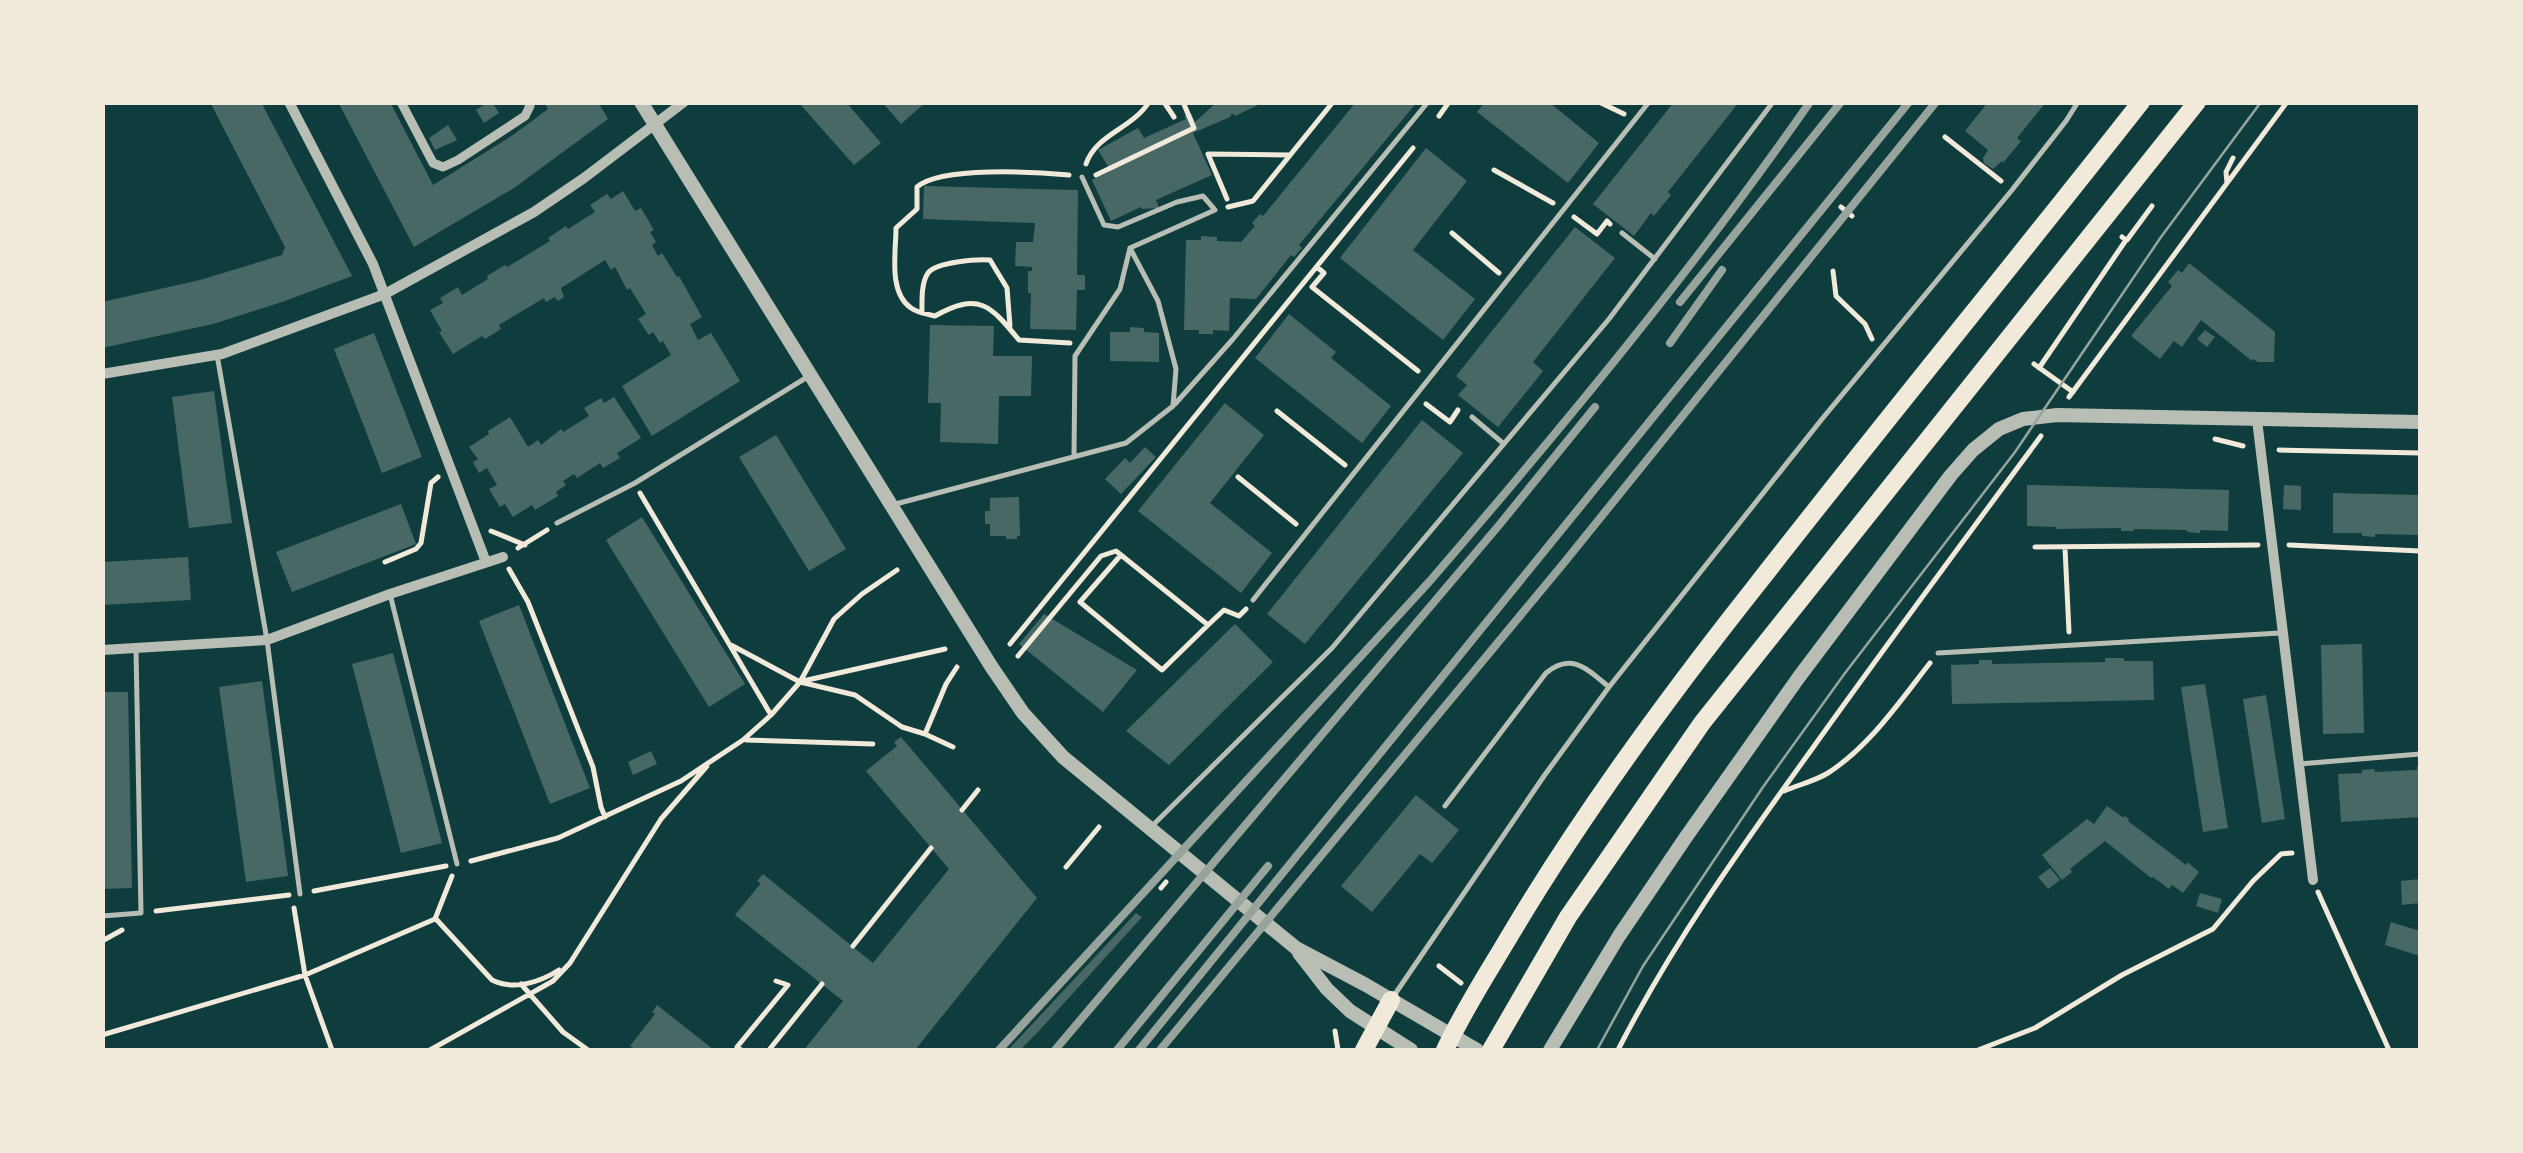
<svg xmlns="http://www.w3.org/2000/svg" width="2523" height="1153" font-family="'Fira Sans',sans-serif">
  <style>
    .building { fill: #486865 }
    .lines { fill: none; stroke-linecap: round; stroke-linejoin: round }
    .path { stroke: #f1e9da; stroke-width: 5 }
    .service { stroke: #b8beb3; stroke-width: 5 }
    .pedestrian { stroke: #b8beb3; stroke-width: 9 }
    .minor { stroke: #b8beb3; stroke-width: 10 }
    .tertiary { stroke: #b8beb3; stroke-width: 14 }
    .trunk { stroke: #f1e9da; stroke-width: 18 }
    .tram { stroke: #97a49c; stroke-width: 2.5 }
    .rail { stroke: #97a49c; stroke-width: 8 }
  </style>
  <rect width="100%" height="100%" fill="#0f3d3e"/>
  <!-- building -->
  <path class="building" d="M210,102h51l91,174 -70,26 -69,22 -111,24v-46l98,-22 82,-25 3,-8z
    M338,102h52l43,83 80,-50 35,-26 -4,-7h54l10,17 -94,69 -100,59z
    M488,102h4l7,11 -15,10 -8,-13z
    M798,102h48l35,41 -27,22z
    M882,102h44l-25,22z
    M1217,102h47l-29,14 -3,-3 -2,4 -37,16 19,42 -56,25 3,8 -17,1 -1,-2 -30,14 -19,-41 19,-9 -13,-21 40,-22 6,10 42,-19 -2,-3 7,-3 4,9z
    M1356,102h61l-118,143 3,3 -8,9 -3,-2 -35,44 -26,-1 -1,33 -16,-1v4h-14v-4h-15l2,-90h15v-4l16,1v4l24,1 14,-16 -3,-3 8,-9 3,2z
    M1485,102h64l50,41 -31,40 -91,-71z
    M1674,102h65l-71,90 3,3 -17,21 -3,-3 -17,23 -41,-32z
    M1988,102h58l-29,36 4,3 -18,22 -1,-2 -9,8 -9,-6 -1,-5 5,-8 -23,-19z
    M448,125l9,15 -22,10 -6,-12z
    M1426,148l41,33 -54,69 62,49 -32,41 -103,-82z
    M924,186l154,4 -1,85h8v15h-8l-1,40 -46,-1 1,-36h-3v-22h4v-4l-17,-1 1,-24h17l2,-19 -112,-4z
    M623,191l12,20 6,-3 13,22 -4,2 6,10 -4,3 6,11 4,-3 15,24 2,-1 23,41 -12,7 8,16 13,-7 29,48 -88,55 -30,-50 49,-31 -8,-14 -3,2 -7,-11 -4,3 -11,-16 8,-5 -16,-26 -3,2 -12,-23 -4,3 -6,-10 -44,28 3,9 -6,4 -3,-4 -9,5 -2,-4 -45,27 2,4 -16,10 -3,-3 -29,18 -14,-22 3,-1 -12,-21 13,-7 -3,-5 18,-11 4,8 26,-16 -1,-3 18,-11 2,2 43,-26 -2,-3 18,-12 2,3 27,-17 -5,-7 17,-11 4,5z
    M1575,227l40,31 -82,104 10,9 -45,56 -40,-32 9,-10 -11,-9z
    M2189,263l86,69 -1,30h-16l-5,-3 -1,2 -51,-41 -19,27 -8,-6 -14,18 -29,-23 41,-50 -4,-4 10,-12 4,3z
    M1289,314l47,38 -5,6 60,48 -29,37 -107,-85z
    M930,325l64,1 -1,30h39l-1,40h-32l-1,48 -58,-2 1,-39h-13z
    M1130,327l14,1v4l15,1v29l-49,-1v-29h20z
    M2205,330l10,7 -8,10 -10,-8z
    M374,333l48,124 -40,16 -48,-124z
    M214,391l18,132 -43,5 -17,-131z
    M614,397l27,41 -24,15 3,5 -17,10 -3,-5 -23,15 -3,-4 -11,7 3,4 -10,7 2,4 -23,14 -3,-5 -19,12 -8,-13 -5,3 -11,-18 8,-4 -10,-17 -8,5 -6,-11 5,-3 -9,-12 20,-13 -1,-3 22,-14 18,30 10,-7 3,5 20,-16 2,3 26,-16 -5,-8 17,-10 3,5z
    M1225,403l39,32 -54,68 62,50 -31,40 -103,-82z
    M1422,420l41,33 -158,191 -38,-30z
    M776,435l70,114 -37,22 -70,-114z
    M1145,447l11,10 -35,37 -16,-15 20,-21 5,5z
    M2027,485l202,5 -1,41 -28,-1v3l-13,-1v-2l-53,-1v2h-13v-3l-65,1v-2l-29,-1z
    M2284,485l17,1v24l-18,-1z
    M2333,493l87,2v40l-45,-1v3l-13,-1v-3h-29z
    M1019,497l1,39h-3v3h-11v-3h-16v-12h-5v-13h5v-13z
    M401,504l15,40 -124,48 -16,-40z
    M642,517l103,167 -36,23 -103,-167z
    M188,557l3,43 -89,5v-43z
    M519,605l71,183 -40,16 -71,-183z
    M1044,614l93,56 -34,42 -84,-68z
    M1235,624l38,38 -104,103 -43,-34z
    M2362,644l2,89 -41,1 -2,-89z
    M393,653l49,190 -41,10 -49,-189z
    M2105,658h19v3h29l1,39 -202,4 -1,-39 28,-1v-4h13v4l113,-2z
    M262,681l26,195 -42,6 -27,-195z
    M2205,684l23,144 -25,4 -22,-145z
    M102,692h26l4,196 -30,1z
    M2266,695l19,124 -23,4 -19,-124z
    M901,737l136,161 -122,152h-111l39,-49 -108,-86 26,-32 -4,-2 6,-7 110,89 76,-94 -83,-98 31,-25 -3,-4z
    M651,751l6,13 -24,11 -5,-13z
    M2417,766h3v51l-79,5 -3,-48 24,-1v-3l12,-1 1,3 42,-2z
    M1416,795l43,35 -27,33 -12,-9 -48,58 -31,-26z
    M2107,806l17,12 1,-2 4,3 -1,2 58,44 1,-3 12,10 -16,21 -11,-8 -3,4 -16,-12 -2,1 -46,-37 -35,28 2,3 -10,8 -20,-25 45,-36 7,5z
    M2050,868l10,12 -12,9 -10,-12z
    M2420,879v24l-18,2 -1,-24z
    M2200,893l22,6 -4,14 -22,-7z
    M1136,913l6,4 -105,116 -17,17h-12z
    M2391,922l29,9v25l-35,-11z
    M657,1005l57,45h-78l-6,-4 25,-32 -3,-2z"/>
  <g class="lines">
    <!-- path -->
    <path class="path" d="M1164,102l10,15
      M1599,102l25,12
      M1439,116l10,-14
      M1945,137l56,44
      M1086,164c10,-30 46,-35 63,-62
      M1494,170l59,33
      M1069,175c-33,-3 -128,-9 -152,12v22l-21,19c0,24 -8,64 15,80 7,5 16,6 24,8 44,-25 56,-10 84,24l51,3
      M1096,175l98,-47 -11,-26
      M2227,183l-1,-11 7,-14
      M1227,199l-19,-45 82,1
      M1228,207l25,-6 80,-99
      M1841,207l11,9
      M1574,217l23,17 10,-13 3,3
      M1452,233l47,40
      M2127,240l25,-34
      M1317,267l7,6 -12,14 106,84
      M1833,271l3,25 29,28 7,15
      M922,313c0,-12 -1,-30 6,-40 8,-11 49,-14 62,-13l17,28 3,38
      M2034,364l39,28
      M2039,368l87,-128 -4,-3
      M2069,397l218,-295
      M1426,404l24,18 8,-12
      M1277,411l68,54
      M2215,439l28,7
      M2279,450l141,3
      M1238,477l58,47
      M640,493l131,222
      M491,531l34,14
      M2289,545l131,6
      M2035,547l223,-2
      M518,548l29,-18
      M2065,548l4,84
      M1120,556l-40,46 82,68 46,-45
      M385,562l31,-13 5,-6 10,-60 7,-6
      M509,569l19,33 65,165 8,40 4,10
      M1010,644l403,-496
      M731,645l69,37 55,13 47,32 23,7 28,13
      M1018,656l83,-100 15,-5 92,74 16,-15 15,6 7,-7
      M803,681l142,-32
      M925,734l21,-50 11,-17
      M746,740l127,4
      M1784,791c14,-6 31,-10 44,-18 42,-27 72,-72 102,-110
      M962,810l16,-20
      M471,861l87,-23 123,-57 62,-41 28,-25 29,-33 34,-63 28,-25 35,-24
      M1066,867l33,-40
      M1161,888l5,-6
      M314,891l132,-25
      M2318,892l71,158
      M294,908l11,67 27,75
      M156,911l133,-16
      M436,919l56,61c22,11 48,2 67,-10
      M102,941l20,-11
      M853,946l78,-98
      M1439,966l22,17
      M521,984l42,48 25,18
      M1335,1031l3,19
      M102,1035l203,-60 130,-56 17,-43
      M430,1050l123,-69 17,-18 91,-144 46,-53
      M741,1050l-4,-3 51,-62 -12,-4
      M769,1050l53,-66
      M1618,1050c54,-106 124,-204 194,-301 75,-105 152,-209 229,-313
      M1978,1050l57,-22 87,-53 91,-46 40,-48 28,-27 11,-1"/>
    <!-- service -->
    <path class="service" d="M1622,233l33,26
      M217,355l50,285 33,254
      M1175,404l58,-65 195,-237
      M1472,417l32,27
      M1074,456l1,-100 45,-67 10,-41 85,-38 -12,-14 -26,6 -59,25 -14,-2 -22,-48
      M892,505l234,-62 47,-37 3,-37 -18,-68 -28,-53
      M557,523l78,-40 174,-107
      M390,594l67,270
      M1253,600l396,-498
      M1938,653l342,-20
      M2299,764l121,-10
      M1445,806l101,-133c26,-21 41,-4 63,14
      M1151,827l181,-179 277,-329 164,-217
      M102,916l39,-3 -5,-263
      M1393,997l151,-221 65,-89 213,-268 190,-229 54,-69 12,-19"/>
    <!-- pedestrian -->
    <path class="pedestrian" d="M401,102l32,61 10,4 15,-7 67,-44 5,-10 -2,-4"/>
    <!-- minor -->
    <path class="minor" d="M289,102l84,162 113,298
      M102,374l120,-20 163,-60 149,-82 50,-34 100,-76
      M2257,420l56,460
      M102,650l165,-10 123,-46 113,-37"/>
    <!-- tertiary -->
    <path class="tertiary" d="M641,102l350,564 32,47 40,44 233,191 70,37 111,65
      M1299,953l28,36 23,22 61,39
      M1550,1050l69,-114 67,-99 113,-160 152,-202 22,-25 26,-21 24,-10 34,-4 363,7"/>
    <!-- trunk -->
    <path class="trunk" d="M1364,1050l27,-50
      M1445,1050c19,-41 44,-79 67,-118 72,-121 156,-235 243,-345 127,-163 258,-322 386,-485
      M1491,1050l77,-133 134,-194 495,-621"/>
    <!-- tram -->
    <path class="tram" d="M1597,1050l46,-84 120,-179 82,-114 170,-221 146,-215 100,-135"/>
    <!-- rail -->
    <path class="rail" d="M1680,302l161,-200
      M1670,343l52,-73
      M999,1050l430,-468c133,-154 264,-312 381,-480
      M1055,1050l445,-526 95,-117
      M1117,1050l151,-184
      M1139,1050l770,-948
      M1160,1050l403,-486 373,-462"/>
  </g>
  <!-- border -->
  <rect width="2523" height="1153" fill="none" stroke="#f1e9da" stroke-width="210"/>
</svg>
